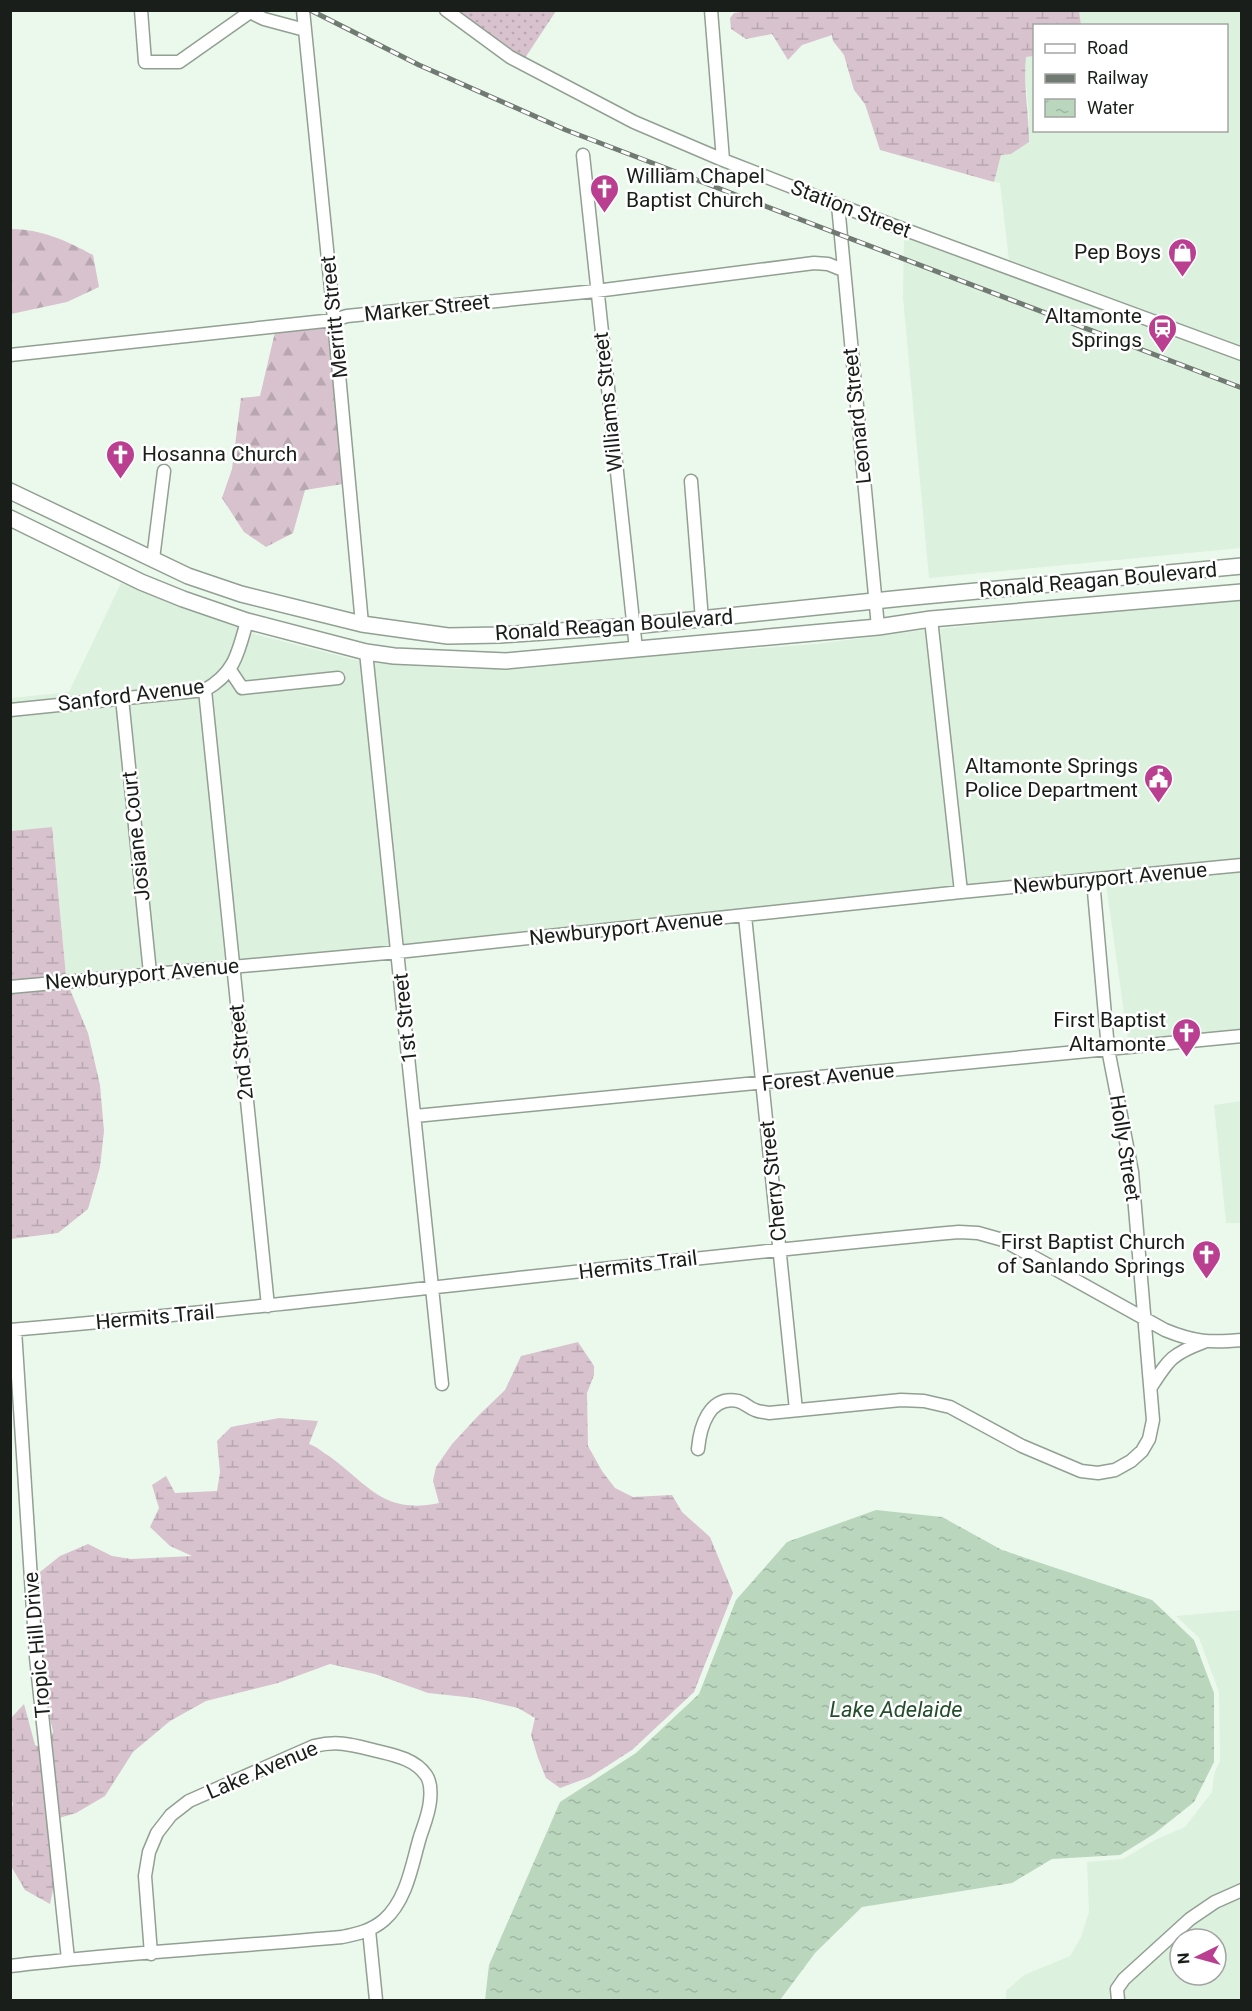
<svg xmlns="http://www.w3.org/2000/svg" width="1252" height="2011" font-family="Roboto,sans-serif">
  <style>
    .built { fill: #ddf1df; fill-rule: evenodd }
    .forest { fill: url(#forest-firs) }
    .wetland { fill: url(#wetland-marsh) }
    .park { fill: url(#park-dots) }
    .water { fill: url(#water-ripples) }
    .lines { fill: none; stroke-linecap: round; stroke-linejoin: round }
    .minor-casing { stroke: #929f93; stroke-width: 15 }
    .major-casing { stroke: #929f93; stroke-width: 18 }
    .minor { stroke: #fff; stroke-width: 12 }
    .major { stroke: #fff; stroke-width: 15 }
    .rail-casing { stroke: #717a72; stroke-width: 5 }
    .rail { stroke: #fff; stroke-width: 3; stroke-dasharray: 9; stroke-linecap: butt }
    .labels { text-anchor: middle; dominant-baseline: central; stroke-width: 5; stroke-linejoin: round; paint-order: stroke }
    .poi-label { font-size: 21px; fill: #191e1a; stroke: #fff; text-anchor: end }
    .street-label { font-size: 21px; fill: #191e1a; stroke: #fff }
    .water-label { font-size: 22px; font-style: italic; fill: #234e2b; stroke: #fff }
  </style>
  <defs>
    <pattern id="forest-firs" width="22" height="20" patternUnits="userSpaceOnUse" patternTransform="scale(1.5)"><rect width="22" height="20" fill="#d7c2ce"/><path d="M5 1l3.5 6h-7zM16 11l3.5 6h-7z" fill="#b8a6b0"/></pattern>
    <pattern id="wetland-marsh" width="20" height="14" patternUnits="userSpaceOnUse" patternTransform="scale(1.5)"><rect width="20" height="14" fill="#d7c2ce"/><path d="M1 5h8M5 5V1M11 12h8M15 12V8" fill="none" stroke="#b8a6b0"/></pattern>
    <pattern id="park-dots" width="8" height="8" patternUnits="userSpaceOnUse" patternTransform="scale(1.5)"><rect width="8" height="8" fill="#d7c2ce"/><path d="M2 2h.1M6 6h.1" fill="none" stroke="#b8a6b0" stroke-width="1.8" stroke-linecap="round"/></pattern>
    <pattern id="water-ripples" width="26" height="14" patternUnits="userSpaceOnUse" patternTransform="scale(1.5)"><rect width="26" height="14" fill="#bad6bd"/><path d="M2 4q2-2 4 0t4 0M15 11q2-2 4 0t4 0" fill="none" stroke="#9fb7a2"/></pattern>
  </defs>
  <rect width="100%" height="100%" fill="#ebf9ed"/>
  <!-- built -->
  <path class="built" d="M1079,11h162v337l-232,-87 -9,-78 -6,-1 7,-27 28,-13v-25l-4,-45 1,-15 8,-1v74h192v-104l-145,-1z
    M904,235l337,125v188l-312,30 -26,-280z
    M121,583l117,45 -4,16 -12,26 -7,7 -12,7 -192,20v-6l58,-6z
    M1241,597v263l-137,13v-2l-138,15 -28,-257z
    M925,630l29,258 -550,58 -31,-283 84,6h67l116,-12 176,-13z
    M250,633l110,28 31,286 -153,12 -26,-266 17,-13 7,11 7,3 101,-11 -1,-11 -98,10 -8,-14z
    M199,696l26,264 -69,7 -27,-264z
    M116,704l27,264 -77,8 -14,-149 -41,4v-116z
    M1241,871v160l-113,10 -22,-157z
    M1241,1101v122h-15l-12,-118z
    M1241,1610v273l-30,14 -25,17 -67,61 -7,11v14h-106v-9l18,-16 46,-19 11,-19 8,-25 -2,-50 36,-3 32,-19 30,-13 27,-35 2,-18 6,-13 -1,-69 -20,-54 -23,-22z
    M1241,1896v104h-116l-1,-10 5,-8 65,-59 24,-16zM1180,1939h36v36h-36z"/>
  <!-- forest -->
  <path class="forest" d="M11,229c30,0 56,12 82,26l6,32 -32,15 -56,12z
    M305,327l20,1 4,7 14,149 -38,6 -12,43 -27,14 -22,-15 -22,-34 10,-29 9,-71 19,-2 15,-64z"/>
  <!-- wetland -->
  <path class="wetland" d="M754,10h325l2,15 -47,1v30l-8,1c-3,28 3,57 3,85l-18,12 -10,1 -7,27 -114,-32 -15,-46 -11,-14 -10,-35 -11,-14 -1,-6 -30,10 -14,15 -16,-26 -26,5 -15,-10 -1,-11 4,-5z
    M52,827l14,149 -55,5v-150z
    M69,987l19,46 12,52 4,46 -4,36 -12,42 -30,24 -47,6 -1,-247z
    M578,1342l16,24v9l-7,18 1,53 14,25 13,17 18,9 39,-2 10,17 28,25 23,56 -39,99 -62,58 -42,27 -30,11 -14,-10 -8,-20 -7,-23 4,-17 -17,-10 -43,-10 -47,-5 -53,-19 -45,-10 -52,19 -72,18 -36,20 -37,31 -28,44 -29,17 -17,5 -8,-77 2,-10 -5,-21 -7,-77 3,-19 -4,-42 20,-16 28,-12 24,12 19,3 61,-3 -22,-10 -20,-19 9,-19 -7,-23 14,-9 9,17 42,-2 3,-19 -3,-31 14,-14 48,-9 39,3 -9,23c7,2 13,8 20,12 39,28 54,59 110,47l-6,-22 3,-14 16,-23 26,-28 27,-26 16,-34z
    M24,1704l11,41 4,2 15,138 -4,19 -25,-14 -14,-24 -1,-57 3,-4 -3,-14 1,-73z"/>
  <!-- park -->
  <path class="park" d="M456,11h100l-31,47 -32,-19z"/>
  <!-- water -->
  <path class="water" d="M876,1510l66,7 60,33 150,50 42,40 20,53v69l-20,40 -40,32 -34,21 -68,4 -40,24 -150,24 -47,46 -35,47h-295l4,-35 71,-163 76,-49 63,-59 37,-94 51,-58z"/>
  <g class="lines">
    <defs>
      <path id="minor" d="M141,10l4,52h34l71,-50
        M246,10l18,9 41,11
        M303,10l30,299 29,315
        M446,10l64,47 124,65 89,38 115,45 404,149
        M711,10l12,150
        M583,155l53,494
        M838,205l40,422
        M10,355l324,-35 13,-4 249,-25 218,-28 14,1 15,6
        M691,481l11,139
        M153,559l11,-88
        M931,619l30,273
        M366,652l76,732
        M230,670l12,18 96,-10
        M205,690l63,616
        M122,698l28,275
        M10,710l195,-20c30,-17 33,-37 42,-69
        M745,916l51,494
        M10,987l388,-35 563,-60 281,-27
        M415,1116l827,-80
        M10,1330c317,-27 633,-69 949,-98l19,1 25,7 162,90c29,12 45,13 77,10
        M15,1330l21,327 32,302
        M1151,1387c18,-28 21,-33 53,-45
        M698,1449c2,-22 11,-54 40,-48 7,2 11,7 17,9 4,2 10,2 14,3l132,-13 23,1 26,6 72,39 59,25 17,2 17,-3 16,-9 11,-10 7,-12 4,-19 -21,-248 -24,-123 -15,-169
        M369,1930l7,70
        M10,1966c110,-13 221,-19 332,-29 15,-3 29,-6 42,-17 23,-20 28,-56 36,-83 4,-12 9,-24 10,-36 1,-9 1,-19 -4,-26 -11,-16 -32,-20 -49,-24 -24,-6 -38,-11 -63,-5l-125,55 -18,14 -14,18 -8,19 -4,24 6,78
        M1118,2000l-1,-11 7,-10 66,-60 25,-17 27,-12"/>
      <path id="major" d="M10,491l178,85 53,18 121,30 86,12 52,-1 133,-9 270,-28 339,-32
        M10,518l131,64 42,17 64,22 119,31 28,4 112,5 372,-34 53,-8 311,-27"/>
    </defs>
    <!-- minor casing -->
    <use href="#minor" class="minor-casing"/>
    <!-- major casing -->
    <use href="#major" class="major-casing"/>
    <!-- minor -->
    <use href="#minor" class="minor"/>
    <!-- major -->
    <use href="#major" class="major"/>
    <defs>
      <path id="rail" d="M310,10l109,55 147,65 676,258"/>
    </defs>
    <!-- rail casing -->
    <use href="#rail" class="rail-casing"/>
    <!-- rail -->
    <use href="#rail" class="rail"/>
  </g>
  <!-- icons -->
  <defs>
    <symbol id="church-pin" viewBox="-11 -11 22 30"><path d="M0 17L-7.5 6A9.5 9.5 0 1 1 7.5 6Z" fill="#ba3f91" stroke="#fff"/><path d="M-1.2-6h2.4v3.5h3.3v2.4h-3.3V6h-2.4V-.1h-3.3v-2.4h3.3Z" fill="#fff"/></symbol>
    <symbol id="shop-pin" viewBox="-11 -11 22 30"><path d="M0 17L-7.5 6A9.5 9.5 0 1 1 7.5 6Z" fill="#ba3f91" stroke="#fff"/><path d="M-5-2.5h2.3a2.7 3.5 0 0 1 5.4 0H5L5.5 6h-11ZM-1.5-2.5h3a1.5 2.3 0 0 0-3 0Z" fill="#fff"/></symbol>
    <symbol id="station-pin" viewBox="-11 -11 22 30"><path d="M0 17L-7.5 6A9.5 9.5 0 1 1 7.5 6Z" fill="#ba3f91" stroke="#fff"/><path d="M-3-6H3Q5-6 5-4V2Q5 4 3 4L4.5 6H3L1.5 4h-3L-3 6H-4.5L-3 4Q-5 4-5 2V-4Q-5-6-3-6ZM-3.5-4v3h7v-3ZM-3.5 1v1.5H-2V1ZM2 1v1.5H3.5V1Z" fill="#fff"/></symbol>
    <symbol id="civic-pin" viewBox="-11 -11 22 30"><path d="M0 17L-7.5 6A9.5 9.5 0 1 1 7.5 6Z" fill="#ba3f91" stroke="#fff"/><path d="M-.6-6.5H3V-4.5H.6V-3L4-1V1h2V6H-6V1h2V-1L-.6-3ZM-1.2 2.5V6h2.4V2.5Z" fill="#fff"/></symbol>
  </defs>
  <g fill-rule="evenodd">
    <use href="#church-pin" x="588" y="172" width="33" height="45"/>
    <use href="#shop-pin" x="1166" y="236" width="33" height="45"/>
    <use href="#station-pin" x="1146" y="312" width="33" height="45"/>
    <use href="#church-pin" x="104" y="438" width="33" height="45"/>
    <use href="#civic-pin" x="1142" y="762" width="33" height="45"/>
    <use href="#church-pin" x="1170" y="1016" width="33" height="45"/>
    <use href="#church-pin" x="1190" y="1238" width="33" height="45"/>
  </g>
  <g class="labels">
    <!-- poi labels -->
    <g class="poi-label">
      <text x="626" y="176" text-anchor="start">William Chapel<tspan x="626" dy="24">Baptist Church</tspan></text>
      <text x="1161" y="252">Pep Boys</text>
      <text x="1142" y="316">Altamonte<tspan x="1142" dy="24">Springs</tspan></text>
      <text x="142" y="454" text-anchor="start">Hosanna Church</text>
      <text x="1138" y="766">Altamonte Springs<tspan x="1138" dy="24">Police Department</tspan></text>
      <text x="1166" y="1020">First Baptist<tspan x="1166" dy="24">Altamonte</tspan></text>
      <text x="1185" y="1242">First Baptist Church<tspan x="1185" dy="24">of Sanlando Springs</tspan></text>
    </g>
    <!-- street labels -->
    <g class="street-label">
      <text transform="translate(851 209) rotate(21)">Station Street</text>
      <text transform="translate(427 308) rotate(-6)">Marker Street</text>
      <text transform="translate(334 317) rotate(-96)">Merritt Street</text>
      <text transform="translate(608 402) rotate(-96)">Williams Street</text>
      <text transform="translate(857 416) rotate(-96)">Leonard Street</text>
      <text transform="translate(1098 580) rotate(-5)">Ronald Reagan Boulevard</text>
      <text transform="translate(614 625) rotate(-4)">Ronald Reagan Boulevard</text>
      <text transform="translate(131 695) rotate(-7)">Sanford Avenue</text>
      <text transform="translate(136 836) rotate(-96)">Josiane Court</text>
      <text transform="translate(1110 878) rotate(-5)">Newburyport Avenue</text>
      <text transform="translate(626 928) rotate(-6)">Newburyport Avenue</text>
      <text transform="translate(142 974) rotate(-5)">Newburyport Avenue</text>
      <text transform="translate(405 1018) rotate(-96)">1st Street</text>
      <text transform="translate(241 1052) rotate(-96)">2nd Street</text>
      <text transform="translate(828 1077) rotate(-6)">Forest Avenue</text>
      <text transform="translate(1125 1148) rotate(81)">Holly Street</text>
      <text transform="translate(773 1181) rotate(-96)">Cherry Street</text>
      <text transform="translate(638 1265) rotate(-7)">Hermits Trail</text>
      <text transform="translate(155 1317) rotate(-5)">Hermits Trail</text>
      <text transform="translate(37 1645) rotate(-95)">Tropic Hill Drive</text>
      <text transform="translate(262 1770) rotate(-23)">Lake Avenue</text>
    </g>
    <!-- water labels -->
    <g class="water-label">
      <text x="896" y="1709">Lake Adelaide</text>
    </g>
  </g>
  <!-- border -->
  <rect width="1252" height="2011" fill="none" stroke="#191e1a" stroke-width="24"/>
  <!-- legend -->
  <rect x="1033" y="24" width="195" height="108" fill="#ffffff" stroke="#a3a5a3" stroke-width="1.5"/>
  <rect x="1045" y="44" width="30" height="9" fill="#ffffff" stroke="#a3a5a3" stroke-width="1.5"/>
  <text x="1087" y="54" font-size="18" fill="#191e1a">Road</text>
  <rect x="1045" y="74" width="30" height="9" fill="#717a72" stroke="#a3a5a3" stroke-width="1.5"/>
  <text x="1087" y="84" font-size="18" fill="#191e1a">Railway</text>
  <rect x="1045" y="99" width="30" height="18" fill="url(#water-ripples)" stroke="#a3a5a3" stroke-width="1.5"/>
  <text x="1087" y="114" font-size="18" fill="#191e1a">Water</text>
  <!-- north arrow -->
  <g transform="translate(1198 1957) rotate(265)"><circle r="28" fill="#ffffff" stroke="#a3a5a3" stroke-width="1.5"/>
  <path d="M0-4.5L10 22L0 15L-10 22Z" fill="#ba3f91"/>
  <text y="-9" font-size="16" font-weight="bold" text-anchor="middle" fill="#191e1a">N</text>
  </g>
</svg>
